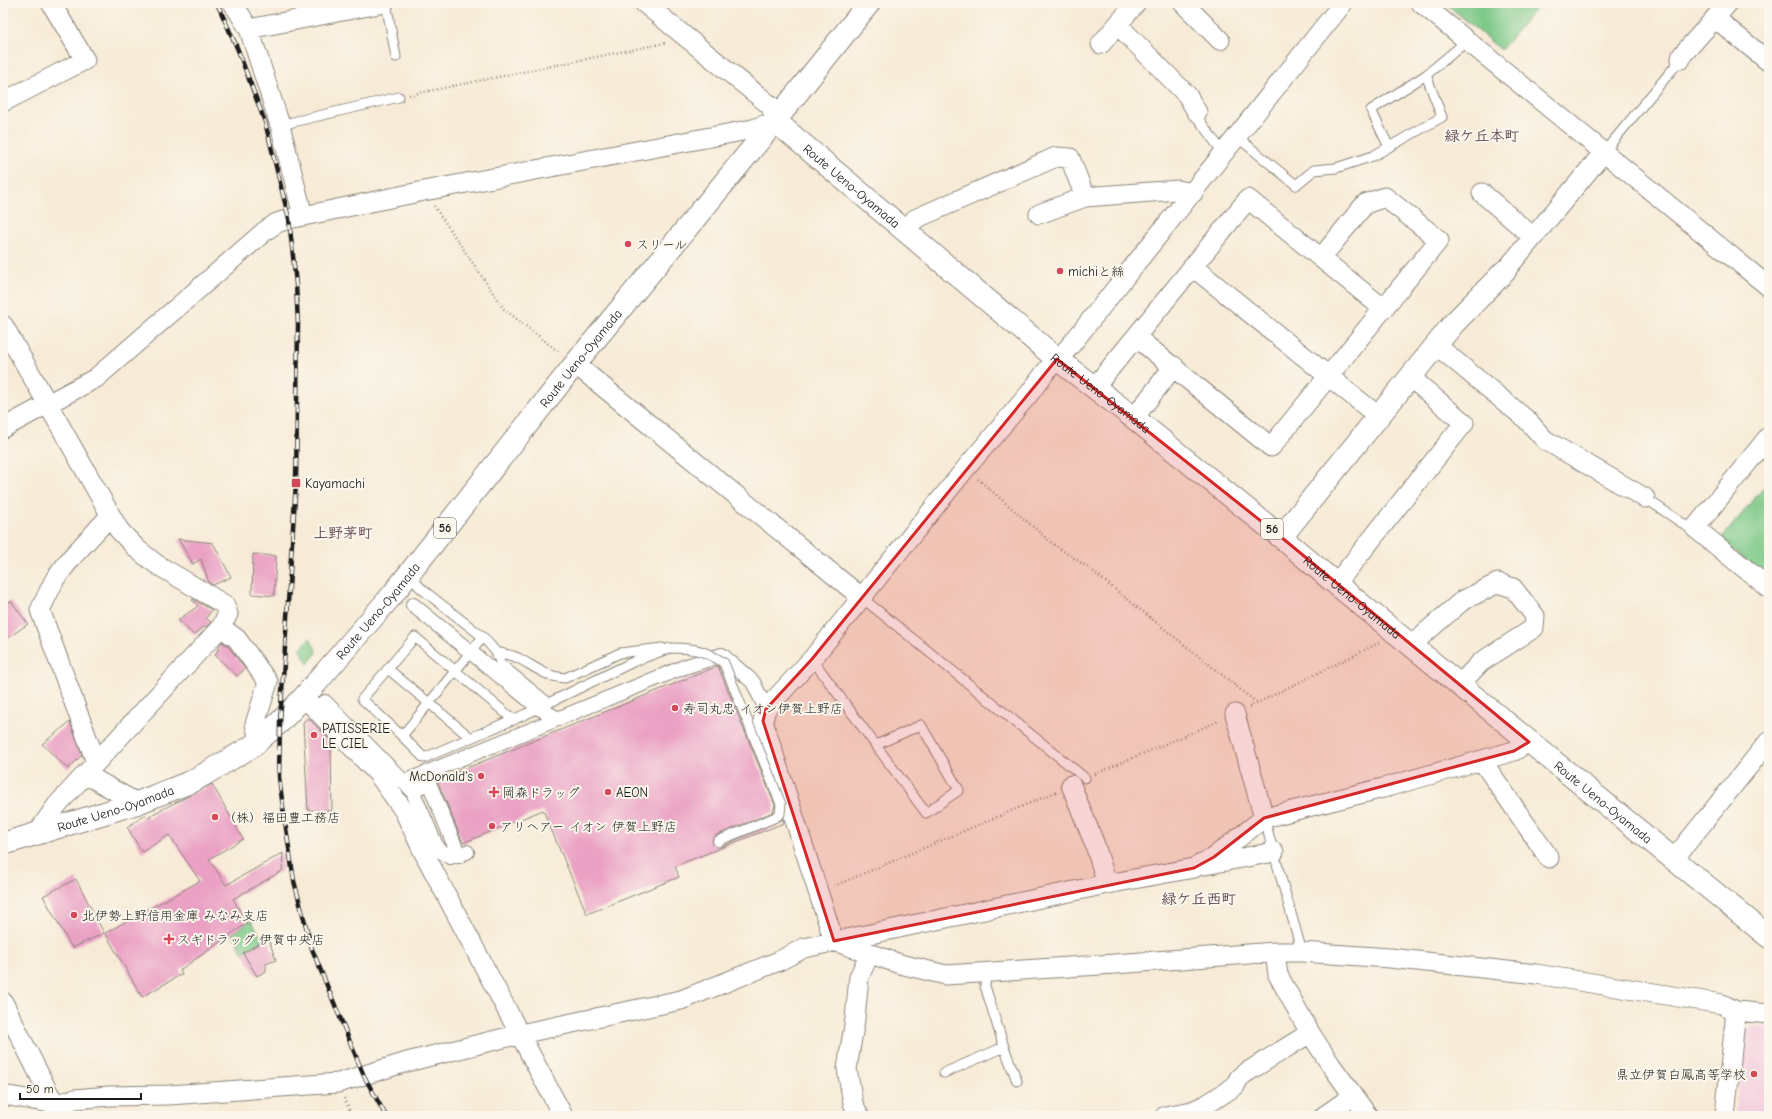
<svg xmlns="http://www.w3.org/2000/svg" width="1772" height="1119" font-family="'Comic Neue','Klee One',sans-serif">
  <style>
    .built { fill: #f4cfde }
    .green { fill: #7bc887; stroke: #4c7252 }
    .building { fill: #eaa1c4 }
    .lines { fill: none; stroke-linecap: round; stroke-linejoin: round }
    .service-casing { stroke: #8a847a; stroke-width: 11 }
    .pedestrian-casing { stroke: #8a847a; stroke-width: 16 }
    .minor-casing { stroke: #8a847a; stroke-width: 21 }
    .tertiary-casing { stroke: #8a847a; stroke-width: 24 }
    .primary-casing { stroke: #8a847a; stroke-width: 24 }
    .path { stroke: #8a847a; stroke-width: 2.5; stroke-dasharray: 1 3; stroke-linecap: butt }
    .service { stroke: #fff; stroke-width: 9 }
    .pedestrian { stroke: #fff; stroke-width: 14 }
    .minor { stroke: #fff; stroke-width: 19 }
    .tertiary { stroke: #fff; stroke-width: 22 }
    .primary { stroke: #fff; stroke-width: 22 }
    .rail-casing { stroke: #1c1c1c; stroke-width: 4.5 }
    .rail { stroke: #fbf7ec; stroke-width: 3; stroke-dasharray: 9; stroke-linecap: butt }
    .service-bridge-casing { stroke: #8a847a; stroke-width: 11; stroke-linecap: butt }
    .service-bridge { stroke: #fff; stroke-width: 9 }
    .marked { fill: #d62828; fill-opacity: 0.2; stroke: #d62828; stroke-width: 3; stroke-linejoin: round }
    .poi-dot { fill: #d1495b; stroke: #fbf7ec; stroke-width: 1.5 }
    .labels { text-anchor: middle; dominant-baseline: central; stroke-width: 4; stroke-linejoin: round; paint-order: stroke }
    .shield { fill: #fbf7ec; stroke: #5f5e5a; stroke-width: 1 }
    .shield-label { font-size: 12px; font-weight: bold; fill: #1c1c1c }
    .street-label { font-size: 13px; fill: #1c1c1c; stroke: #fbf7ec }
    .poi-label { font-size: 13px; fill: #1c1c1c; stroke: #fbf7ec; text-anchor: start }
    .quarter-label { font-size: 15px; font-weight: bold; fill: #644b57; stroke: #fbf7ec }
  </style>
  <rect width="100%" height="100%" fill="#fbf7ec"/>
  <filter id="ink" filterUnits="userSpaceOnUse"><feTurbulence type="fractalNoise" baseFrequency=".025" numOctaves="2"/><feDisplacementMap in="SourceGraphic" scale="8" xChannelSelector="R" yChannelSelector="G"/><feConvolveMatrix kernelMatrix="1 2 1 2 8 2 1 2 1" color-interpolation-filters="sRGB"/></filter>
  <filter id="wash" filterUnits="userSpaceOnUse"><feTurbulence type="fractalNoise" baseFrequency=".012" numOctaves="4" result="noise"/><feDisplacementMap in="SourceGraphic" scale="16" xChannelSelector="R" yChannelSelector="G"/><feGaussianBlur stdDeviation="0.9" result="paint"/><feColorMatrix in="noise" values="0 0 0 0 0 0 0 0 0 0 0 0 0 0 0 0 0 1.4 0 .05"/><feComposite in="paint" operator="in"/></filter>
  <g filter="url(#wash)">
    <rect width="100%" height="100%" fill="#f7ebd7"/>
    <!-- built -->
    <path class="built" d="M1751,1026l18,1v89h-34l8,-85z"/>
    <!-- green -->
    <path class="green" d="M1445,3h95l-39,47z
      M1769,481v98l-49,-39z
      M310,638l7,14 -9,12 -8,-15z
      M251,920l12,21 -20,12 -11,-20z"/>
    <g id="blocks">
      <!-- building -->
      <path class="building" d="M178,539l35,4 18,34 -18,8 -4,-2 -8,-24 -8,5z
        M253,554l23,2 -2,40 -22,-2z
        M193,599l19,11 -6,8 5,4 -5,5 -1,-1 -11,9 -16,-15 20,-14 -6,-6z
        M11,601l17,23 -25,17v-34z
        M222,642l7,5 16,22 -8,7 -22,-21 4,-7 -1,-1z
        M718,666l57,139 -2,7 -58,24 -3,4 1,4 4,3h3l63,-28 1,4 -109,43 4,11 -92,37 -44,-104 -80,33 -26,-63z
        M308,718l23,23 1,70 -24,-1 -5,-88z
        M70,722l12,33 -14,14 -26,-25z
        M212,784l31,55 -34,20 17,26 57,-32 -1,18 -49,28 14,24 -67,47 2,4 -40,23 -37,-64 95,-52 -31,-46 -27,17 -15,-25 19,-12 3,3 4,-4z
        M76,879l28,54 -32,15 -29,-52z
        M268,938l8,22 -10,4v7l-9,5 -14,-23z"/>
    </g>
  </g>
  <g filter="url(#ink)">
    <use href="#blocks" fill-opacity="0" stroke="#8a847a" stroke-width="1"/>
    <g class="lines">
      <defs>
        <path id="service" d="M386,3l10,54
          M1197,112v5l26,36
          M280,125l119,-28
          M1236,136l60,49 18,-15 22,-2 37,-12 69,-39 -16,-42
          M1389,147l-18,-37 55,-35 41,-34
          M1604,152l77,-93
          M1645,498l43,29 7,1
          M408,575l15,15 60,47 13,15 5,12 48,39
          M861,597l224,181
          M483,637l-81,99 22,22 102,-44 109,-53 35,-13
          M496,652c7,2 17,3 24,7 15,8 26,18 45,19l55,-25 42,-5
          M812,659l114,154 33,-23 -38,-65 -45,20
          M388,669l83,69
          M402,736l-40,-37 53,-62 99,83
          M1264,818l38,134
          M986,973l-1,13 19,61 13,34
          M944,1073l60,-26"/>
        <path id="pedestrian" d="M413,605l126,103 19,11
          M325,702l79,80 280,-115 38,-12 31,27 13,27
          M404,782l8,8 23,53 4,7 11,7 17,-5
          M412,790l17,-7 30,73"/>
        <path id="minor" d="M233,3l16,26 31,96 23,91
          M1183,3l37,37
          M1421,3l348,284
          M1728,3l-13,15 54,44
          M1118,25l69,70 10,17
          M249,29l135,-26
          M1101,44l35,-41
          M1681,59l1,-4 33,-37
          M3,102l82,-42 -34,-57
          M1482,193l51,44
          M1039,214l46,-17 93,-7 15,3
          M906,231l9,-12 141,-62 14,1 15,39
          M1193,267l185,149
          M1505,271l99,-119
          M3,325l116,205 18,19 19,15 69,41 3,9 -7,13 -164,178 -19,27
          M1136,337l135,110 168,-207 -54,-43 -20,7 -44,54
          M1436,345l91,75 18,20 100,58
          M575,364l286,233
          M1094,388l154,-189 136,110
          M1134,418l40,-52
          M3,428l93,-50 169,-147 12,-8 12,-4 135,-28 329,-62 22,-8 -4,-15 -127,-103
          M1769,436l-74,92 74,60
          M1336,584l128,-161 -54,-46
          M221,627l16,12 31,43 -13,42 2,7 5,7
          M1411,645l51,-44 36,-18 15,5 22,28 -1,12 -53,34 -21,22
          M304,697l74,77 26,37 19,40 140,265
          M1235,714l29,104
          M1486,759l1,9 62,90
          M96,762l-56,-152 15,-31 17,-22 38,-41
          M85,774l52,29
          M1071,785l24,60 12,39
          M1673,860l96,-119
          M1205,865l69,-13
          M834,941l-71,-220 3,-12 46,-50 154,-191 63,-74 18,-24 23,-24 273,-343
          M834,941l66,23 46,11 169,-11 160,-12h27l88,6 146,16 186,30 14,7 33,3
          M1275,952l3,23 32,58 21,32 37,51
          M3,1002l46,92 16,22
          M3,1095l54,9 18,-5 34,-3 60,-1 169,-12 69,-21 113,-28 161,-34 98,-39 25,-13 303,-64 87,-16 20,-11 50,-39 119,-30 131,-37 15,-9
          M859,1116l-6,-13 -6,-34 8,-50 4,-42 11,-24
          M1165,1116l27,-5 14,-6 29,-19 4,-8 5,-4 66,-41
          M1324,1116l29,-20
          M1725,1116l11,-105"/>
        <path id="tertiary" d="M775,121l94,-118
          M1281,537l173,-214 51,-52"/>
        <g id="primary">
          <path id="s1" d="M3,844l134,-41 56,-22 58,-34 29,-25 24,-25 89,-103 182,-230 200,-243 282,238 77,59 147,119 55,47 433,353"/>
        </g>
      </defs>
      <!-- service casing -->
      <use href="#service" class="service-casing"/>
      <!-- pedestrian casing -->
      <use href="#pedestrian" class="pedestrian-casing"/>
      <!-- minor casing -->
      <use href="#minor" class="minor-casing"/>
      <!-- tertiary casing -->
      <use href="#tertiary" class="tertiary-casing"/>
      <!-- primary casing -->
      <use href="#primary" class="primary-casing"/>
      <!-- path -->
      <path class="path" d="M409,95l256,-52
        M434,206l70,103 56,44
        M978,479l75,65 34,23 170,136
        M1249,707l130,-64
        M1095,774l124,-53
        M834,886l222,-94
        M344,1098l8,18"/>
      <!-- service -->
      <use href="#service" class="service"/>
      <!-- pedestrian -->
      <use href="#pedestrian" class="pedestrian"/>
      <!-- minor -->
      <use href="#minor" class="minor"/>
      <!-- tertiary -->
      <use href="#tertiary" class="tertiary"/>
      <!-- primary -->
      <use href="#primary" class="primary"/>
      <defs>
        <path id="rail" d="M217,3l21,47 27,72 24,97 7,65 2,40 -2,159 -16,239 -1,55 5,38 10,66 18,68 52,127 22,40"/>
      </defs>
      <!-- rail casing -->
      <use href="#rail" class="rail-casing"/>
      <!-- rail -->
      <use href="#rail" class="rail"/>
      <defs>
        <path id="service-bridge" d="M670,648c25,0 34,2 54,15l57,141 -1,10 -4,3 -58,24"/>
      </defs>
      <!-- service-bridge casing -->
      <use href="#service-bridge" class="service-bridge-casing"/>
      <!-- service-bridge -->
      <use href="#service-bridge" class="service-bridge"/>
    </g>
  </g>
  <!-- marked area -->
  <path class="marked" d="M1057,359l224,178 248,205 -15,9 -250,67 -50,39 -20,11 -360,73 -71,-220 3,-12 46,-50z"/>
  <!-- markers -->
  <g class="poi-dot">
    <circle cx="628" cy="244" r="4"/>
    <circle cx="1060" cy="271" r="4"/>
    <rect x="291" y="478" width="10" height="10" rx="2"/>
    <circle cx="675" cy="708" r="4"/>
    <circle cx="314" cy="735" r="4"/>
    <circle cx="481" cy="776" r="4"/>
    <path d="M492 786h4v4h4v4h-4v4h-4v-4h-4v-4h4z"/>
    <circle cx="608" cy="792" r="4"/>
    <circle cx="215" cy="817" r="4"/>
    <circle cx="492" cy="826" r="4"/>
    <circle cx="74" cy="915" r="4"/>
    <path d="M167 933h4v4h4v4h-4v4h-4v-4h-4v-4h4z"/>
    <circle cx="1754" cy="1074" r="4"/>
  </g>
  <g class="labels">
    <!-- shield labels -->
    <g class="shield">
      <rect x="434" y="518" width="22" height="20" rx="3"/>
      <rect x="1261" y="519" width="22" height="20" rx="3"/>
    </g>
    <g class="shield-label">
      <text x="445" y="528">56</text>
      <text x="1272" y="529">56</text>
    </g>
    <!-- street labels -->
    <g class="street-label">
      <text stroke="none"><textPath href="#s1" startOffset="1185">Route Ueno-Oyamada</textPath></text>
      <text stroke="none"><textPath href="#s1" startOffset="778">Route Ueno-Oyamada</textPath></text>
      <text stroke="none"><textPath href="#s1" startOffset="1509">Route Ueno-Oyamada</textPath></text>
      <text stroke="none"><textPath href="#s1" startOffset="1833">Route Ueno-Oyamada</textPath></text>
      <text stroke="none"><textPath href="#s1" startOffset="454">Route Ueno-Oyamada</textPath></text>
      <text stroke="none"><textPath href="#s1" startOffset="2157">Route Ueno-Oyamada</textPath></text>
      <text stroke="none"><textPath href="#s1" startOffset="118">Route Ueno-Oyamada</textPath></text>
    </g>
    <!-- poi labels -->
    <g class="poi-label">
      <text x="636" y="244">スリール</text>
      <text x="1068" y="271">michiと絲</text>
      <text x="305" y="483">Kayamachi</text>
      <text x="683" y="708">寿司丸忠 イオン伊賀上野店</text>
      <text x="322" y="728">PATISSERIE<tspan x="322" dy="15">LE CIEL</tspan></text>
      <text x="473" y="776" text-anchor="end">McDonald's</text>
      <text x="502" y="792">岡森ドラッグ</text>
      <text x="616" y="792">AEON</text>
      <text x="223" y="817">（株）福田豊工務店</text>
      <text x="500" y="826">アリヘアー イオン 伊賀上野店</text>
      <text x="82" y="915">北伊勢上野信用金庫 みなみ支店</text>
      <text x="177" y="939">スギドラッグ 伊賀中央店</text>
      <text x="1746" y="1074" text-anchor="end">県立伊賀白鳳高等学校</text>
    </g>
    <!-- quarter labels -->
    <g class="quarter-label">
      <text x="1482" y="136">緑ケ丘本町</text>
      <text x="343" y="533">上野茅町</text>
      <text x="1199" y="899">緑ケ丘西町</text>
    </g>
  </g>
  <!-- margin -->
  <rect width="1772" height="1119" fill="none" stroke="#fbf7ec" stroke-width="16"/>
  <!-- scale -->
  <path d="M20 1093v6h121v-6" fill="none" stroke="#1c1c1c" stroke-width="2"/>
  <text x="26" y="1093" font-size="12" fill="#1c1c1c" stroke="#fbf7ec" stroke-width="3" paint-order="stroke">50 m</text>
</svg>
